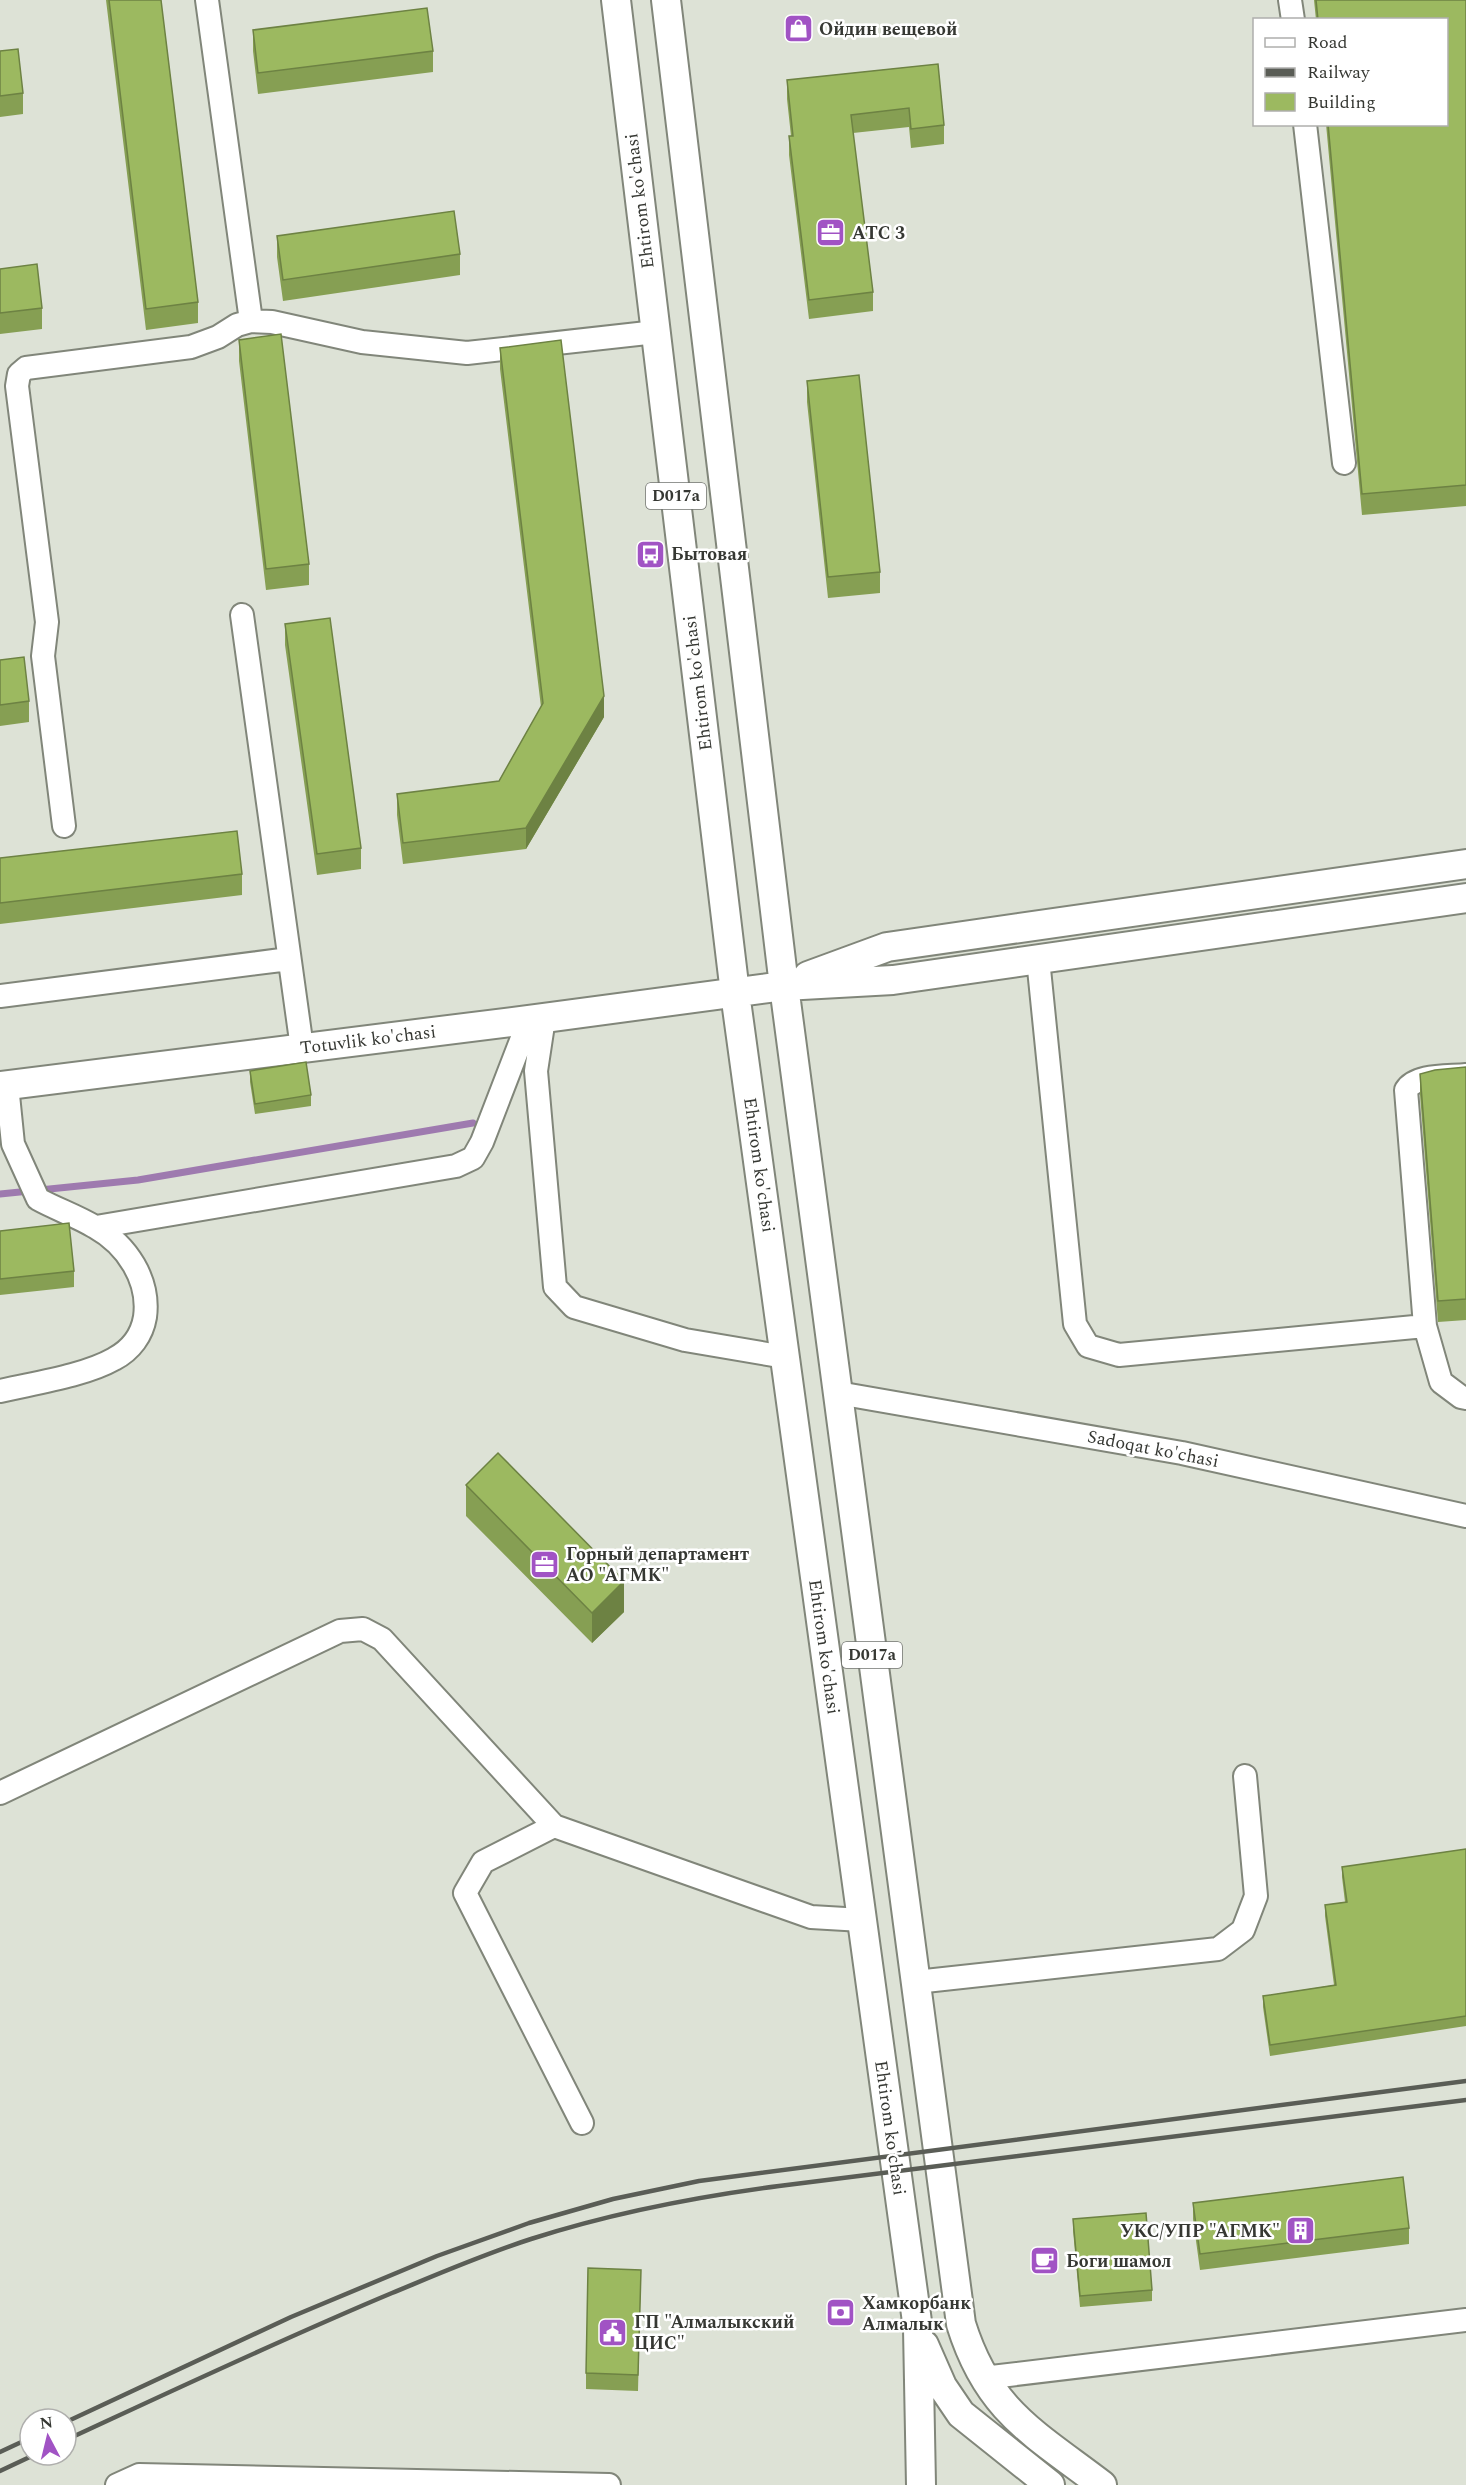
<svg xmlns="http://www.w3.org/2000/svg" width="1466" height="2485" font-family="Spectral,serif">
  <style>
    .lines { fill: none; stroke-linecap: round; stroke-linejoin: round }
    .stream { stroke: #9e7aaf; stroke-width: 7 }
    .minor-casing { stroke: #81867a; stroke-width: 26 }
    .major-casing { stroke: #81867a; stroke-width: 32 }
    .minor { stroke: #fff; stroke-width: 22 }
    .major { stroke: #fff; stroke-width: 28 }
    .rail { stroke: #5a5d56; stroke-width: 4.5 }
    .wall { fill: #869f53 }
    .shaded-wall { fill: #6d8243 }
    .building { fill: #9cb960; stroke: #6d8243; stroke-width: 1.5 }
    .labels { text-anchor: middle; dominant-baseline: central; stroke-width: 5; stroke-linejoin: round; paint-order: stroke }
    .shield { fill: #fff; stroke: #727470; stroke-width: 1.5 }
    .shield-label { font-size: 16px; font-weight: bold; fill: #363833 }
    .poi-label { font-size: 18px; font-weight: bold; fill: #363833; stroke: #fff; text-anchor: start }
    .street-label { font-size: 18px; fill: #363833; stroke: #fff }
  </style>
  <rect width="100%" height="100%" fill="#dde2d6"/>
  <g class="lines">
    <!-- stream -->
    <path class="stream" d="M0,1194l138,-14 335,-57"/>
    <defs>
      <path id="minor" d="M207,0l44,321
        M1290,0l3,20
        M1305,124l39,339
        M242,615l60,433
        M64,826l-21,-170 4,-34 -30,-236 2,-12 7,-6 165,-21 27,-10 19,-12 14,-4 21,1 90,20 105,11 189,-21
        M1038,959l37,365 13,22 31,9 306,-29
        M0,996l289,-37
        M544,1018l-8,53 19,216 19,20 111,33 100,17
        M1466,1075c-18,2 -50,-1 -60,15l19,236 16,56 20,15 5,1
        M96,1227l360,-61 17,-8 9,-16 47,-122
        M0,1391c34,-8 84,-15 114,-32 17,-9 28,-24 31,-42 5,-37 -18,-72 -50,-90 -18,-11 -39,-18 -57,-28l-25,-55 -6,-59
        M838,1393l344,60 284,63
        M0,1793l340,-162 23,-2 19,10 172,187 257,91 51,3
        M554,1826l-71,36 -18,31 117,230
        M916,1982l302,-33 25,-19 13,-34 -11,-120
        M983,2378l483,-58
        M117,2485l22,-10 470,10"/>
      <path id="major" d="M616,0l119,993 183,1336 3,156
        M666,0l118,986 177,1338c27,87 73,109 141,161
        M808,976l79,-29 579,-83
        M0,1086l544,-68 240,-32 109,-6 573,-82
        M924,2345l18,41 19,28 89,71"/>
    </defs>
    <!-- minor casing -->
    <use href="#minor" class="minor-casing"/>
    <!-- major casing -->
    <use href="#major" class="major-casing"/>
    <!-- minor -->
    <use href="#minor" class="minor"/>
    <!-- major -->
    <use href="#major" class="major"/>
    <!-- rail -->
    <path class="rail" d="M66,2422l225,-105 146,-61 92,-33 84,-24 86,-18 767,-100
      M66,2440c108,-50 216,-101 326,-147 46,-19 92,-39 139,-54 81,-26 164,-42 248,-53l687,-86
      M0,2452l30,-14
      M0,2471l34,-16"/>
  </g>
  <!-- wall -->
  <path class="wall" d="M106,0h55l37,302v21l-52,7z
    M1314,0h152v506l-104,9 -36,-391h120v-104h-130z
    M253,30l180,21v21l-175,22 -5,-43z
    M0,51l23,42v21l-23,3z
    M938,64l6,61v19l-33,4 -2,-21 -56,6 20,159v19l-64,8 -20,-164v-19h2l-4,-37v-19z
    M277,236l183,18v21l-177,26 -6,-44z
    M0,269l42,39v21l-42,5z
    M239,340l70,224v21l-43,5 -27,-229z
    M500,348l104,369 -78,132 -123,15 -6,-49v-21l102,-13 42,-74 -41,-338z
    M807,381l73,191v21l-52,5 -21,-196z
    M285,624l76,224v21l-44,6 -32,-230z
    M0,660l29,41v21l-29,4z
    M0,858l242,16v21l-242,29z
    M1466,1067v253l-28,2 -18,-227v-21z
    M250,1071l61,24v11l-56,8 -5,-32z
    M0,1231l74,40v16l-74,8z
    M466,1485l158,127 -32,31 -126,-127z
    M1466,1849v177l-196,30 -7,-49v-11l71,-11 -9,-69v-11l20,-3 -3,-25v-10z
    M1193,2203l216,25v16l-209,26 -7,-51z
    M1073,2219l79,71v11l-72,6 -7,-77z
    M641,2270l-3,121 -52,-2v-16z"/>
  <!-- shaded-wall -->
  <path class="shaded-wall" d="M604,696v21l-78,132v-21z
    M624,1581v31l-32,31v-30z"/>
  <!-- building -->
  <path class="building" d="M109,0h52l37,302 -52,7z
    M1316,0h150v485l-104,9 -34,-370h118v-104h-128z
    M427,8l6,43 -175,22 -5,-43z
    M18,49l5,44 -23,3v-45z
    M938,64l6,61 -33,4 -2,-21 -58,7 22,177 -64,8 -20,-164h4l-6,-56z
    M454,211l6,43 -177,26 -6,-44z
    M37,264l5,44 -42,5v-44z
    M281,334l28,230 -43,5 -27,-229z
    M561,340l43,356 -78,132 -123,15 -6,-49 102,-13 44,-78 -43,-355z
    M859,375l21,197 -52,5 -21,-196z
    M330,618l31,230 -44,6 -32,-230z
    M24,657l5,44 -29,4v-45z
    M237,831l5,43 -242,29v-45z
    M306,1062l5,33 -56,9 -5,-33z
    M1466,1067v232l-28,2 -18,-227 15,-4z
    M69,1223l5,48 -74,8v-48z
    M498,1453l126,128 -32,32 -126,-128z
    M1466,1849v167l-196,29 -7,-49 73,-11 -11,-80 22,-3 -5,-35z
    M1403,2177l6,51 -209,26 -7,-51z
    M1146,2213l6,77 -72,6 -7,-77z
    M588,2268l53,2 -3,105 -52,-2z"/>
  <!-- icons -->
  <defs>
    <symbol id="shop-square" viewBox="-11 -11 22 22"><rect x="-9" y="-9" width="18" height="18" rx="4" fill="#a153c4" stroke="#fff"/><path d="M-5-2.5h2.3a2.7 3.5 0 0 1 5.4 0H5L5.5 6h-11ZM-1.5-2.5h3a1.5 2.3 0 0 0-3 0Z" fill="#fff"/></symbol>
    <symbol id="office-square" viewBox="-11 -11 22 22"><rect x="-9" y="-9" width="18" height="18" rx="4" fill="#a153c4" stroke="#fff"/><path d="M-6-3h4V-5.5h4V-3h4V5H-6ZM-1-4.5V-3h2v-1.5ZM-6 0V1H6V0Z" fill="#fff"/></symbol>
    <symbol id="bus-square" viewBox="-11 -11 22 22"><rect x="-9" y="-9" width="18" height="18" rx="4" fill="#a153c4" stroke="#fff"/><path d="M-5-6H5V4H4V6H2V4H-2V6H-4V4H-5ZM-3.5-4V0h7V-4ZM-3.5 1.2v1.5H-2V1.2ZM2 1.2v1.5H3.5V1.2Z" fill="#fff"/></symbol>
    <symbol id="building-square" viewBox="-11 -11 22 22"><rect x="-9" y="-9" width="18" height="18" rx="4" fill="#a153c4" stroke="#fff"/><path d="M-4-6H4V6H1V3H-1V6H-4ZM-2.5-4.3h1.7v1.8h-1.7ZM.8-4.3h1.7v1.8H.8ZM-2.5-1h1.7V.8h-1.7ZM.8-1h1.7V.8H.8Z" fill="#fff"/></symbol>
    <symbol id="cafe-square" viewBox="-11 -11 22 22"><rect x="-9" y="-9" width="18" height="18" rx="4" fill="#a153c4" stroke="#fff"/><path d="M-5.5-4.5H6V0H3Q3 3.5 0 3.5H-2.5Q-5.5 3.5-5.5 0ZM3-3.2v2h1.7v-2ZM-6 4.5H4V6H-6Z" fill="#fff"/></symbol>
    <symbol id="bank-square" viewBox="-11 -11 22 22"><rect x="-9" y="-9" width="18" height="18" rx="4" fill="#a153c4" stroke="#fff"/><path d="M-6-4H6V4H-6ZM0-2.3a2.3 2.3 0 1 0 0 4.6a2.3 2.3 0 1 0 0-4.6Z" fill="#fff"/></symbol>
    <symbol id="civic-square" viewBox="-11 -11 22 22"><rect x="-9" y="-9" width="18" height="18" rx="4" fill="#a153c4" stroke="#fff"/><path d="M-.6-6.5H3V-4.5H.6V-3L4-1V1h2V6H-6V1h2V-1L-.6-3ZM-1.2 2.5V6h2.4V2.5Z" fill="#fff"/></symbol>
  </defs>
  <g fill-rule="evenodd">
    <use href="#shop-square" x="782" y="12" width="33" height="33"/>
    <use href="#office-square" x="814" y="216" width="33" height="33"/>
    <use href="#bus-square" x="634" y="538" width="33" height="33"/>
    <use href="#office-square" x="528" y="1548" width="33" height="33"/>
    <use href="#building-square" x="1284" y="2214" width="33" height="33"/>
    <use href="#cafe-square" x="1028" y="2244" width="33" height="33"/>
    <use href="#bank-square" x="824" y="2296" width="33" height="33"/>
    <use href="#civic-square" x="596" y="2316" width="33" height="33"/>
  </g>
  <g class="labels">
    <!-- shield labels -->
    <g class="shield">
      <rect x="646" y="483" width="60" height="26" rx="4.5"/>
      <rect x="842" y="1642" width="60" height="26" rx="4.5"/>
    </g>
    <g class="shield-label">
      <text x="676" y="496">D017a</text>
      <text x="872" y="1655">D017a</text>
    </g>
    <!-- poi labels -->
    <g class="poi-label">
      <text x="819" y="29">Ойдин вещевой</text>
      <text x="852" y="233">АТС 3</text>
      <text x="671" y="554">Бытовая</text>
      <text x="566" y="1554">Горный департамент<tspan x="566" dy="21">АО "АГМК"</tspan></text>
      <text x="1280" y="2231" text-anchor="end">УКС/УПР "АГМК"</text>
      <text x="1066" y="2261">Боги шамол</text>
      <text x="862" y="2303">Хамкорбанк<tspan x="862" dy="21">Алмалык</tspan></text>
      <text x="634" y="2322">ГП "Алмалыкский<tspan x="634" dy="21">ЦИС"</tspan></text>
    </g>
    <!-- street labels -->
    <g class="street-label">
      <text transform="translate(640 201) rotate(-97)">Ehtirom ko'chasi</text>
      <text transform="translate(698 683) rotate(-97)">Ehtirom ko'chasi</text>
      <text transform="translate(368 1040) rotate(-7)">Totuvlik ko'chasi</text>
      <text transform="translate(759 1165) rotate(82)">Ehtirom ko'chasi</text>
      <text transform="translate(1153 1449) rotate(11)">Sadoqat ko'chasi</text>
      <text transform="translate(824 1647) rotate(82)">Ehtirom ko'chasi</text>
      <text transform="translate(890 2128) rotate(82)">Ehtirom ko'chasi</text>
    </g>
  </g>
  <!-- legend -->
  <rect x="1253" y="18" width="195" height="108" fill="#ffffff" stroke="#afafad" stroke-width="1.5"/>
  <rect x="1265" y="38" width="30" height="9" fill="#ffffff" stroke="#afafad" stroke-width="1.5"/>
  <text x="1307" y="48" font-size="18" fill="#363833">Road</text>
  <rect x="1265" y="68" width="30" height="9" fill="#5a5d56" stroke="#afafad" stroke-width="1.5"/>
  <text x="1307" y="78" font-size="18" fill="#363833">Railway</text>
  <rect x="1265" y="93" width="30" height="18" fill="#9cb960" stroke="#afafad" stroke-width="1.5"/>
  <text x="1307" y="108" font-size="18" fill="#363833">Building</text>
  <!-- north arrow -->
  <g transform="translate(48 2437) rotate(353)"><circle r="28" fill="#ffffff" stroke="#afafad" stroke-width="1.5"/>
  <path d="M0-4.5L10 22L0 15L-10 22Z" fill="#a153c4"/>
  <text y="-9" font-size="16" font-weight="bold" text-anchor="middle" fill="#363833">N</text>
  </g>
</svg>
